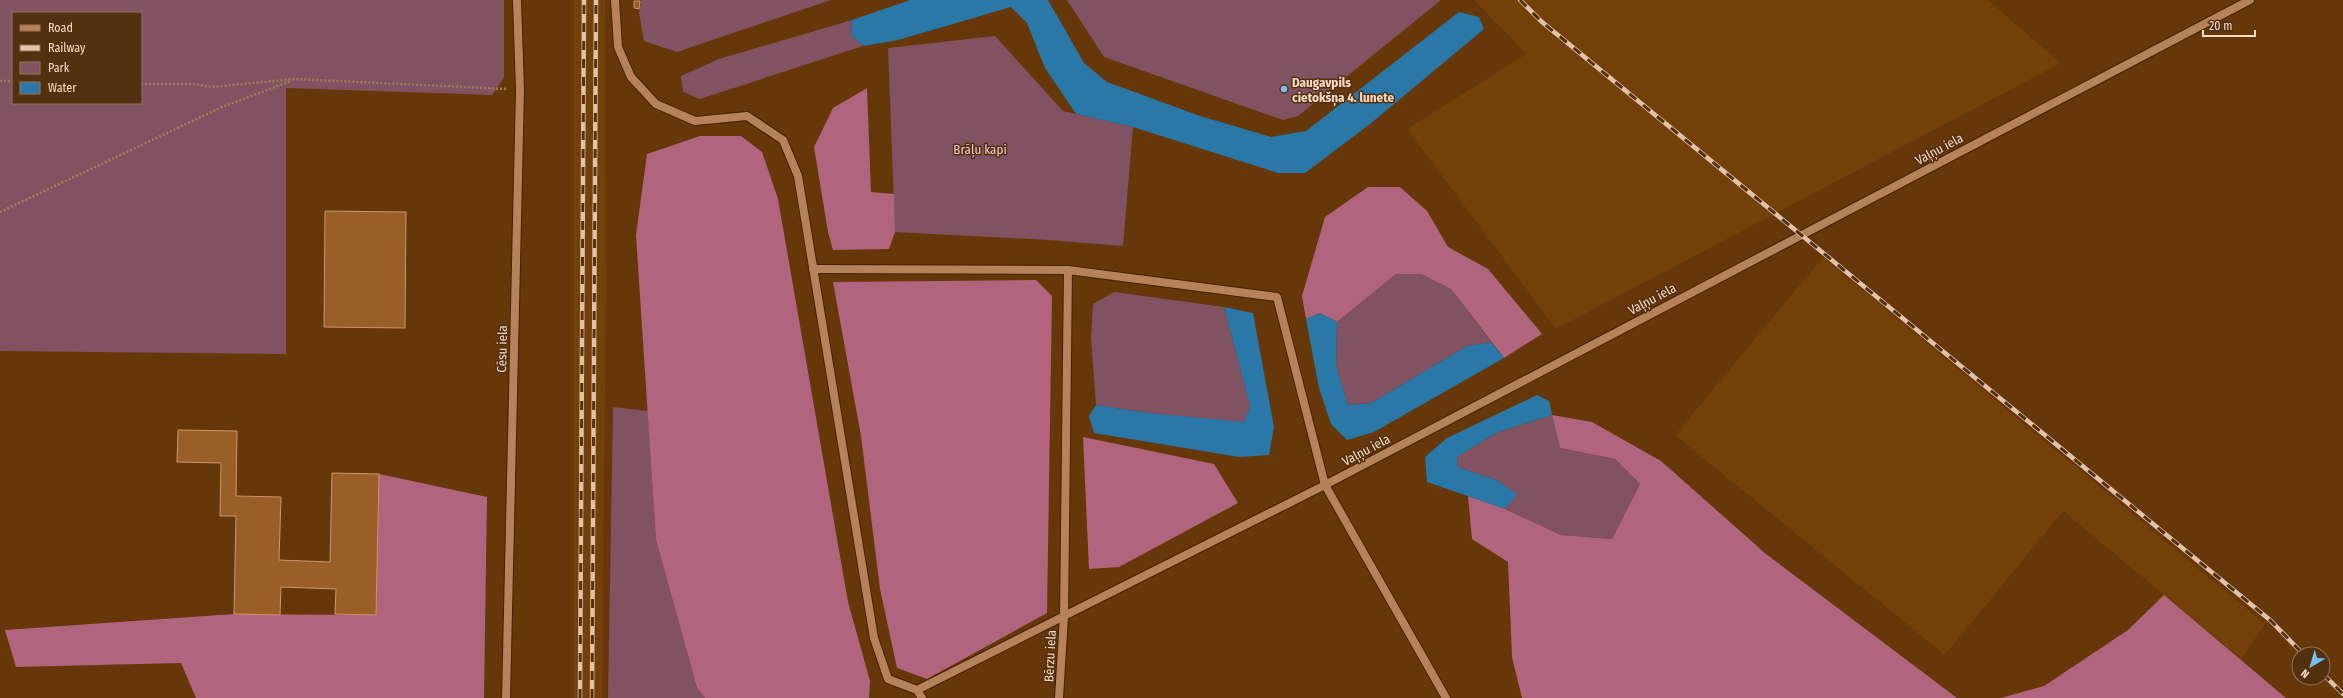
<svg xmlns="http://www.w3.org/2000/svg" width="2343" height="698" font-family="'Fira Sans Condensed',sans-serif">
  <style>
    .built { fill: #744009 }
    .green { fill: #815261; fill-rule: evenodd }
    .forest { fill: #b1647e }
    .water { fill: #2a78a7 }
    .building { fill: #9a5e28; stroke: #cc976c }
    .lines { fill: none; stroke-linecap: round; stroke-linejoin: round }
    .service-casing { stroke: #432100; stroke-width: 10 }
    .minor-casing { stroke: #432100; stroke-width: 10 }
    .path { stroke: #a37c59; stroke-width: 2.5; stroke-dasharray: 2 2; stroke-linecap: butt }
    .service { stroke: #b68259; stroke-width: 8 }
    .minor { stroke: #b68259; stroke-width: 8 }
    .rail-casing { stroke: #e2c3aa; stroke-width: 4.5 }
    .rail { stroke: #533010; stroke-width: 3; stroke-dasharray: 9; stroke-linecap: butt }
    .poi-dot { fill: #72c1f5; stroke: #533010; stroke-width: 1.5 }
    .labels { text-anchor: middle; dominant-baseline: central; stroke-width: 3; stroke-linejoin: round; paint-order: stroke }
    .poi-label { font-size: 13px; font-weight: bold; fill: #f8dbc6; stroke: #533010; text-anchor: start }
    .park-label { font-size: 13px; fill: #f4c7d4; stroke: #533010 }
    .street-label { font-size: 13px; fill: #f8dbc6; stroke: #533010 }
  </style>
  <rect width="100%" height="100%" fill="#653709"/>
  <!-- built -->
  <path class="built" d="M574,0h31l1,292 -4,406h-28z
    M1474,0h514l73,63 -505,266 -149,-200 119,-75z
    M1823,257l442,367 -24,35 -178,-148 -118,144 -270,-220z"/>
  <!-- green -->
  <path class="green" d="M0,0h504v78l-12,17 -206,-7v266l-286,-3zM13,13h128v90h-128z
    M641,0h190l-154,52 -33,-11 -5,-28z
    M1067,0h374l-143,116 -15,4 -179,-63z
    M852,20l-1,15 12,11 -163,53 -17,-7 -2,-16 38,-17z
    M995,36l68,75 70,16 -10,119 -74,-6 -154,-8 -7,-184z
    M1396,274h25l30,15 40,53 -24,4 -96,57 -23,2 -12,-39 1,-44z
    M1114,292l110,15 26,99 -6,17 -95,-10 -53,-8 -5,-67 2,-34z
    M613,407l35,4 8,129 41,148 8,10h-97z
    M1552,415l8,33 55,11 25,25 -28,55 -51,-4 -56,-26 11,-14 -17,-14 -41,-14 -1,-10 39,-24z"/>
  <!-- forest -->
  <path class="forest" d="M867,88l4,104 23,2 1,38 -6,17 -56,1 -5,-18 -14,-85 19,-39z
    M700,136h41l21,16 16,47 70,403 22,79 -1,17h-164l-8,-10 -41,-148 -20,-305 11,-81z
    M1368,187h32l27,24 21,36 40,22 54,65 -38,24 -53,-69 -30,-15h-25l-59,48 -17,-9 -14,6 -4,-23 23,-79z
    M1036,280l16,16 -5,317 -120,66 -30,-11 -17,-79 -19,-153 -28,-154z
    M1552,415l40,7 69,39 105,93 191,144h-435l-10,-41 -4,-95 -36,-23 -4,-43 37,13 56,26 51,4 28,-55 -25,-25 -55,-11z
    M1083,437l131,27 24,39 -119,64 -30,2z
    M379,474l108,23 -3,201h-288l-15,-35 -165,4 -11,-37 229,-16 142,1z
    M2164,595l122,103h-285l43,-12 84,-56z"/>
  <!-- water -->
  <path class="water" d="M910,0h138l36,63 23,19 93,34 71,21 35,-6 153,-119 20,5 5,12 -114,95 -65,49h-27l-145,-46 -57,-13 -31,-46 -18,-45 -16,-16 -113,33 -35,6 -12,-11 1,-15z
    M1224,307l29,6 21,114 -5,28 -30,2 -145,-24 -5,-17 7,-11 53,8 95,9 6,-16z
    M1320,313l17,9 -1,44 12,39 23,-2 96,-57 24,-4 13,16 -130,74 -27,8 -16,-16 -12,-36 -13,-69z
    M1537,395l12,6 3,14 -56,18 -39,24 1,10 41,14 18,14 -12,14 -78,-27 -2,-25 22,-19z"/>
  <!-- building -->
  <path class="building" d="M634,1h6l-1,8 -5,-1z
    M325,211l81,1 -1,116 -81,-1z
    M178,430l59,1 -1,65 45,1 -2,63 51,2 2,-89 47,1 -3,141 -41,-1 1,-25 -55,-2 -1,28 -46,-1 2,-98h-16l1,-53 -44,-1z"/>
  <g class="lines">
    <defs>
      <path id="service" d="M615,0l3,47 13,30 25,27 39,17 52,-5 36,24 15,36 76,462 14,41 29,11 5,8
        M917,690l147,-74 4,-346"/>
      <path id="minor" d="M813,269l255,1 209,27 48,188 121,213
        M506,698l14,-608 -3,-90
        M1059,698l5,-82 261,-131 925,-485"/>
    </defs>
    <!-- service casing -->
    <use href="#service" class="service-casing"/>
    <!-- minor casing -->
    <use href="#minor" class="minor-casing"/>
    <!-- path -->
    <path class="path" d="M0,81h13
      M141,84h53l17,3 84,-8 212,10
      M0,212l222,-105 69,-26"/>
    <!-- service -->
    <use href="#service" class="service"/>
    <!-- minor -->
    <use href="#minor" class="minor"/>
    <defs>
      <path id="rail" d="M1520,0l22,22 728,598 33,34
        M2323,674l20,20
        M580,698l4,-698
        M592,698l4,-698"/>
    </defs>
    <!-- rail casing -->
    <use href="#rail" class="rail-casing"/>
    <!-- rail -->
    <use href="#rail" class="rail"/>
  </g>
  <!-- markers -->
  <circle class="poi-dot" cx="1284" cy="89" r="4"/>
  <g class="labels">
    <!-- poi labels -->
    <g class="poi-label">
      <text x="1292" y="82">Daugavpils<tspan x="1292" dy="15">cietokšņa 4. lunete</tspan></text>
    </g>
    <!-- park labels -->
    <g class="park-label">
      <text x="980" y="149">Brāļu kapi</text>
    </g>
    <!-- street labels -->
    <g class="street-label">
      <text transform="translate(1939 149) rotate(-28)">Vaļņu iela</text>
      <text transform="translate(1652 299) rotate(-28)">Vaļņu iela</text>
      <text transform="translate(502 349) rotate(-89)">Cēsu iela</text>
      <text transform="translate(1366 450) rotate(-28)">Vaļņu iela</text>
      <text transform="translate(1050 656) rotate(-87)">Bērzu iela</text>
    </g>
  </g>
  <!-- legend -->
  <rect x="12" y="12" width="130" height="92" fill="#533010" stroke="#957459"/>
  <rect x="20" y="25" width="20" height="6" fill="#b68259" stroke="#957459"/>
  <text x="48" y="32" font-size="12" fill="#f8dbc6">Road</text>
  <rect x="20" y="45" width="20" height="6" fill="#e2c3aa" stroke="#957459"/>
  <text x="48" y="52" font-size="12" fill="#f8dbc6">Railway</text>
  <rect x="20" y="62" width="20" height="12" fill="#815261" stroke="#957459"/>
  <text x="48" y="72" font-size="12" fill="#f8dbc6">Park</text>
  <rect x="20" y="82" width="20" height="12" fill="#2a78a7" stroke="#957459"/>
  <text x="48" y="92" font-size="12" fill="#f8dbc6">Water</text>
  <!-- north arrow -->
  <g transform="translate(2311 666) rotate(218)"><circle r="19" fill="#533010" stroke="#957459"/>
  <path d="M0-3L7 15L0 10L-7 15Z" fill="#72c1f5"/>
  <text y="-6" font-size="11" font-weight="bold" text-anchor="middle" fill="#f8dbc6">N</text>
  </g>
  <!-- scale -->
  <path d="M2203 30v6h52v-6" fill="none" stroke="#f8dbc6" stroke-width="2"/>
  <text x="2209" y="30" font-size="12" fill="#f8dbc6" stroke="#533010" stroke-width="3" paint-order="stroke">20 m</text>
</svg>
